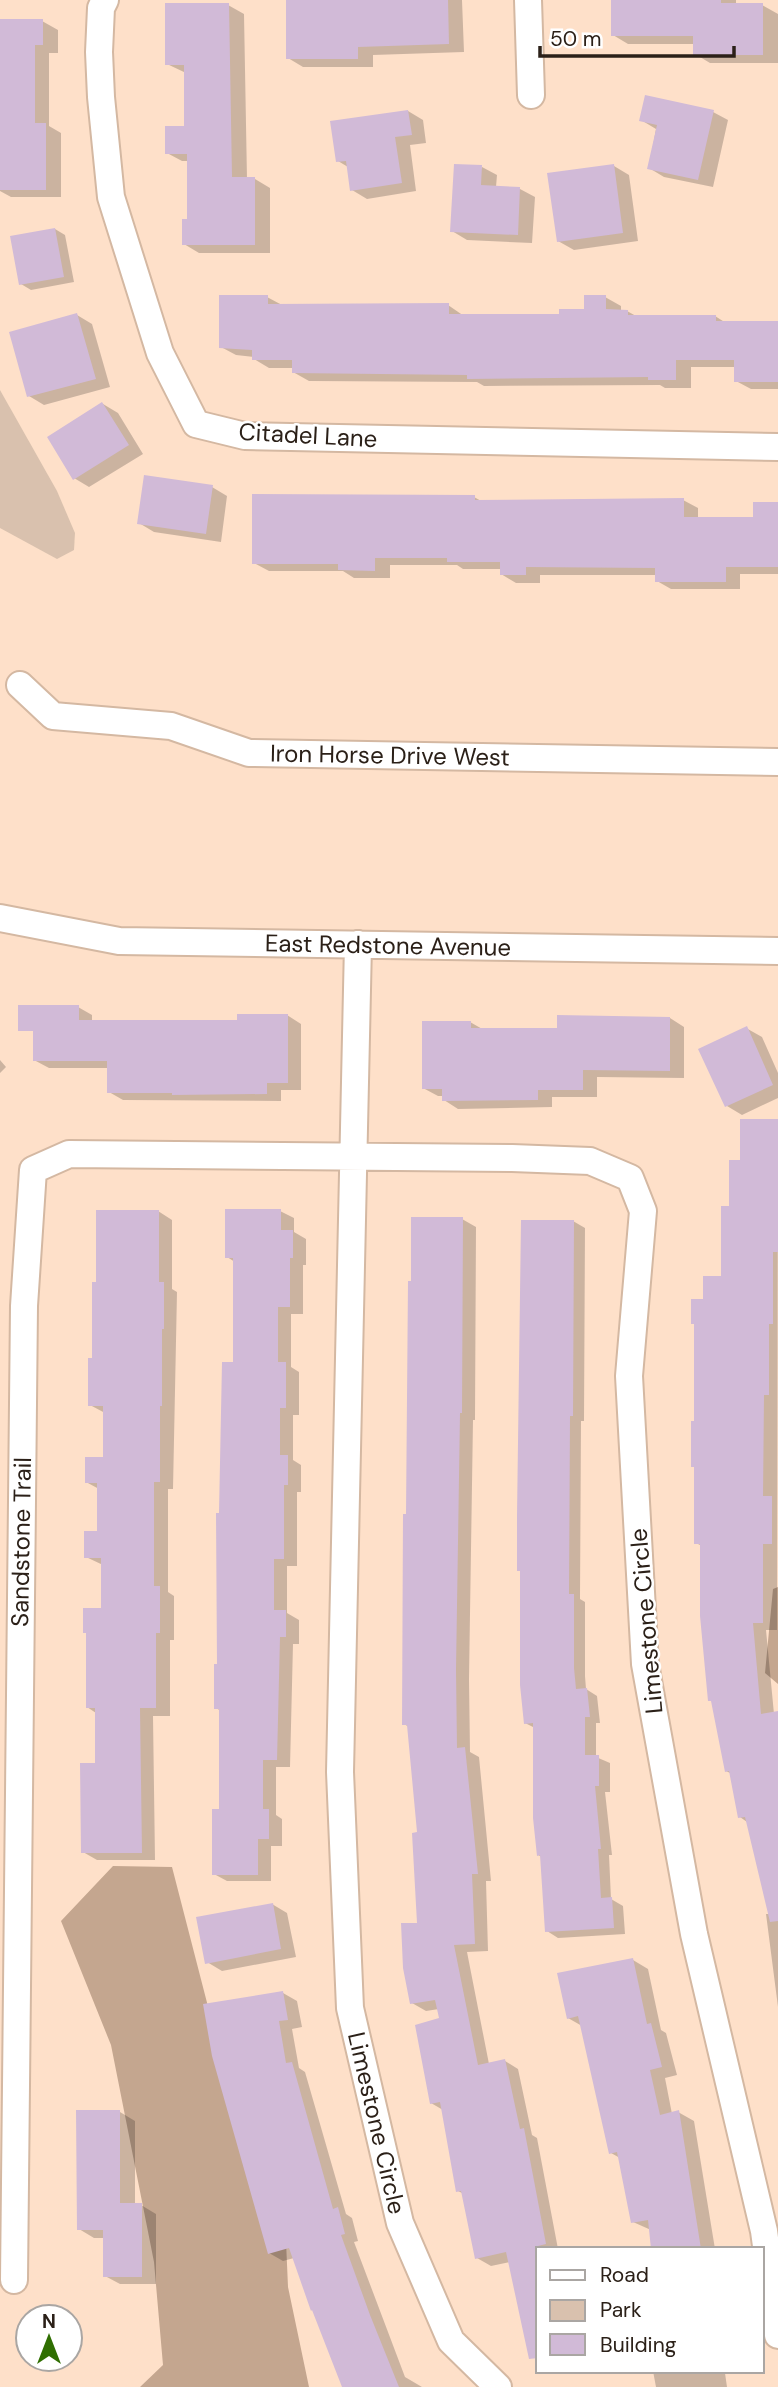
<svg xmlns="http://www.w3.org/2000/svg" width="778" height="2387" font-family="'DM Sans',sans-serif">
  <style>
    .green { fill: #d9c1ae }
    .forest { fill: #c4a68f }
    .shadow { fill: #0003 }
    .building { fill: #d1bad7 }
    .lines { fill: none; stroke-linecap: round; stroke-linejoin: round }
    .minor-casing { stroke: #d4b8a2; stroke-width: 30 }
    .minor { stroke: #fff; stroke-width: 26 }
    .labels { text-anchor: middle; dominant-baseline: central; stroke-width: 5; stroke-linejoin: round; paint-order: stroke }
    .street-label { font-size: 24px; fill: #2b2018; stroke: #fff }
  </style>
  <rect width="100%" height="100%" fill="#fee0c9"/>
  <!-- green -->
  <path class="green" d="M0,390l57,101 18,42 -1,17 -17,9 -57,-31z"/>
  <!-- forest -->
  <path class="forest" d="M778,1587v97l-13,-11 8,-84z
    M113,1866l59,1 56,217 57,134 3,69 21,100h-169l23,-22 -9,-103 -43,-217 -50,-124z"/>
  <!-- shadow -->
  <path class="shadow" d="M288,0h174l2,52 -91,3v12h-70l-15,-9z
    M613,0h123v5h26l16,9v49h-68l-15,-9v-10h-67l-15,-9z
    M228,5l16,9 3,165h8l15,9v65h-71l-15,-9 5,-23v-60h-7l-15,-8 19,-26v-54l-19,-9z
    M0,21h42l16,9v23h-9v73l12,7v64h-50l-11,-6z
    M408,111l15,9 3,23 -16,2 6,46 -49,8 -15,-9 -4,-23 -10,-6z
    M713,112l15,8 -15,67 -49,-10 -15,-9 7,-39 -15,-9z
    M614,166l15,9 9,66 -64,9 -16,-9z
    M482,167l15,8 -1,12 24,2 15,8 -3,46 -65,-3 -15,-9z
    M55,229l10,6 9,47 -43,8 -10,-6z
    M267,297l15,8h166l16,11h96l25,-5 20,-14 16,9v5h6l9,5h79l11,7h52v66h-27l-15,-8v-14h-45v21h-26l-5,-3 -176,1 -7,-4 -168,-1 -16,-9v-4h-24l-15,-9v-2l-18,-2 -15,-8z
    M77,315l15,9 18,63 -66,18 -15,-9z
    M103,404l15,9 25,41 -54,33 -15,-9z
    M212,487l15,9 -6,46 -67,-10 -15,-9z
    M474,497l9,5 200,-2 15,8v11h57l23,-15v70h-38v15h-69l-14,-8v-6h-117v8h-24l-15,-9v-5h-38l-6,-4h-67v13h-36l-11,-7h-74l-15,-8z
    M78,1007l14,8v7h146l49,-7 14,9v66h-20v11l-158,-1 -14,-8v-24h-60l-15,-8z
    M670,1018l14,9v51l-87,-1v20h-45v10l-94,2 -14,-9v-4h-6l-15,-8 47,-66 14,8h75z
    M746,1028l16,9 16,36v25l-36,17 -15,-9z
    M0,1060l6,7 -6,6z
    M778,1121l-1,509h-11l8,84 4,-1v294l-12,-93h3l-22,-92 -7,-5 -8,-43 -6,-3 -24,-225 -6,-3v-120l9,-123 18,-22 8,-70 11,-46z
    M158,1211l14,9v69l5,3 -4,197h-5v103l6,4v44h-4v76h-17l2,144h-58l-14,-8 13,-87v-52l-9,-6 16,-97v-45l-17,-8 13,-24v-44l-13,-7 19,-24v-45l-15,-8 8,-121z
    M280,1211l14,7v14l12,7v26h-3v49h-12v53l8,5v43h-6v45l8,5v27h-4v74h-10v47l12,7v24h-6l-3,123h-14v48l6,4v27h-11v35h-44l-13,-7 7,-63v-100l-5,-3 3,-42 2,-151 14,-151v-102l-8,-5z
    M462,1219l14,8 -1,193h-2l-4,259 1,73 9,5 12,124h-5l2,70 -21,1 22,112 16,-3 13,8 14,66 5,3 21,111h-20v99l-11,-6 -17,-80 -19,4 -14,-8 -13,-64 -6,-3 -15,-81 -12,-7 10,-84 -2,-10 -13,2 -14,-8 7,-79v-90l-10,-107 -5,-3 9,-442z
    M573,1221l12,7 -1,193h-3l-1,178 5,3v74l1,13 11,7 3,27h-4v34l14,6v29h-5l7,63h-3l2,44 12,7 2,28 -67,4 -11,-7 -5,-74 -4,-2 -3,-127 -10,-5z
    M272,1904l15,9 9,44 -74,14 -15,-9z
    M633,1960l15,9 13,61 5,3 11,42 -12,3 7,36 6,-2 16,9 21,128h-62l-2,-19 -18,-8 -13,-64 -9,-5 -29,-127 -14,-8z
    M283,1993l14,8 5,26 -10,2 7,39 6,4 41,142 6,4 6,23 -4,1 51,135 17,10h-79l-49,-129 -11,3 -14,-8 -55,-197z
    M120,2112l15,9v84h6l15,9v70h-36l-15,-8v-38h-11l-15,-9z
    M653,2371h68l4,2 2,14h-71z"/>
  <!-- building -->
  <path class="building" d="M286,0h162l1,44 -91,3v12h-72z
    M611,0h110v3h42v52h-70v-19h-82z
    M165,3h64l3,174h23v68h-73v-26h5v-65h-22v-28h19v-61h-19z
    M0,19h43v26h-8v78h11v67h-46z
    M645,95l69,15 -16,70 -51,-11 10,-44 -18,-4z
    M408,110l4,25 -17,2 7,46 -52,8 -4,-30 -10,1 -6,-41z
    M454,164l28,1 -1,20 39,2 -2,48 -68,-3z
    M614,164l9,69 -66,9 -10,-69z
    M55,228l9,49 -45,8 -9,-49z
    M219,295h49v9l181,-1v11h110v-5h25v-14h22v14l22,1v5h88v6h62v61h-44v-22h-58v20h-28v-3l-181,2v-4l-175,-2v-13h-40v-10l-33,-2z
    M77,313l19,66 -69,18 -18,-65z
    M102,402l27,43 -56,35 -26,-43z
    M144,475l69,10 -7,49 -69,-10z
    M252,494l223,1v5l209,-2v19h69v-15h25v65h-52v15h-71v-14l-129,-1v8h-26v-13h-53v-4h-72v13l-37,-1v-6h-86z
    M18,1005h61v15h158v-6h51v69h-21v11l-95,1v-2h-65v-32h-74v-30h-15z
    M557,1015l113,2v54l-87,-1v20h-45v10l-96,1v-12h-20v-68h49v7h86z
    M747,1026l26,59 -48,22 -27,-58z
    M740,1119h38v133h-5v72h-4v71h-5l-1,101h9v48h-9v79h-10l8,91 17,-3v210l-8,1 -25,-105 -7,1 -9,-47 -4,1 -14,-71h-3l-8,-85v-72h-6v-77h-3v-46h3v-97h-3v-25h12v-23h18v-70h8v-46h11z
    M225,1209h56v21h12v28h-3v49h-12v55h8v46h-6v47h8v30h-4v74h-10v51h12v27h-6l-3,123h-14v49h6v30h-11v36h-46v-66h7v-100h-5v-45h3l-1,-151h3l3,-151h11v-104h-8z
    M96,1210h63v72h5v47h-2v77h-2v76h-6v104h6v47h-4v75h-16l2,145h-61l-1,-90h15v-55h-9v-75h-3v-25h18v-50h-17v-27h13v-48h-12v-26h18v-51h-15v-48h4v-76h4z
    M411,1217h52l-1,196h-2l-4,257 1,78 8,-1 13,127h-6l3,70 -21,1 24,120 27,-6 15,70 4,-1 22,116 -8,2v112l-9,1 -23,-107 -31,7 -14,-68 -5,1 -16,-90 -10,2 -15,-79 24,-7 -4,-18 -25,4 -7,-36 -2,-45h16l-5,-90 5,-1 -10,-107h-5l1,-211h3l2,-233h3z
    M521,1220h53l-1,196h-3l-1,178h5v74l2,21 11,-1 3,29h-5v38h14v31h-4l6,63h-3l3,49 11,-1 2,31 -69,4 -5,-77 -3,1 -4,-38v-95l-9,1 -4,-39v-114h-3v-55z
    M273,1903l8,46 -76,15 -9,-47z
    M633,1958l14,66 4,-1 11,44 -12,3 10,45 19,-5 22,139h-50l-3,-29 -17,3 -14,-71 -8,2 -31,-138 -11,3 -10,-46z
    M283,1991l5,29 -9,1 7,42 6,-1 41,147 5,-2 7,27 -4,1 29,80 29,72h-57l-30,-77 -1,1 -22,-63 -21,6 -56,-198 -9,-52z
    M76,2110h44v93h22v74h-39v-47h-26z"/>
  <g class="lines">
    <defs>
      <path id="minor" d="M105,0l-4,8 -2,44 2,45 10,100 49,156 36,71 49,12 533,11
        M528,0l3,95
        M20,685l33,31 118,10 78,27 529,9
        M0,918l119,23 659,10
        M358,944l-18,828 10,236 50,215 51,118 47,46
        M14,2280l10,-974 9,-136 36,-16 443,4 78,3 40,17 13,33 -14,165 16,288 49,270 70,297 14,104"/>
    </defs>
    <!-- minor casing -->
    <use href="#minor" class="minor-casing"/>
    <!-- minor -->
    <use href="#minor" class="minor"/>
  </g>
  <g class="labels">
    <!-- street labels -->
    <g class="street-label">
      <text transform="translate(308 435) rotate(3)">Citadel Lane</text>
      <text transform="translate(390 755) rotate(1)">Iron Horse Drive West</text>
      <text transform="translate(388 945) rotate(1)">East Redstone Avenue</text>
      <text transform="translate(21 1542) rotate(-89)">Sandstone Trail</text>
      <text transform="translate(646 1621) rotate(-95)">Limestone Circle</text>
      <text transform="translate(377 2123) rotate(77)">Limestone Circle</text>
    </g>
  </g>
  <!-- legend -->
  <rect x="536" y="2247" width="228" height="126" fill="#ffffff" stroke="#aaa6a3" stroke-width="2"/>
  <rect x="550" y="2270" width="35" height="10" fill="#ffffff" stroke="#aaa6a3" stroke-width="2"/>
  <text x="600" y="2282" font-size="21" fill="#2b2018">Road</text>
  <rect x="550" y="2300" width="35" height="21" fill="#d9c1ae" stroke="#aaa6a3" stroke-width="2"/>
  <text x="600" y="2317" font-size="21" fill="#2b2018">Park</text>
  <rect x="550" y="2334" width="35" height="21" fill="#d1bad7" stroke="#aaa6a3" stroke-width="2"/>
  <text x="600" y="2352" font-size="21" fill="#2b2018">Building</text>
  <!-- north arrow -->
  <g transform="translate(49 2338)"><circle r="33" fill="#ffffff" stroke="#aaa6a3" stroke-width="2"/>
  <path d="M0-5L12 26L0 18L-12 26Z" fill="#2f6e01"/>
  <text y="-10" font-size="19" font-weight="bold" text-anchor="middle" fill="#2b2018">N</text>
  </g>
  <!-- scale -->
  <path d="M540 46v10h194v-10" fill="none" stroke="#2b2018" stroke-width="3.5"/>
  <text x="550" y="46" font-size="21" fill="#2b2018" stroke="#ffffff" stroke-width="5" paint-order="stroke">50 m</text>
</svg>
